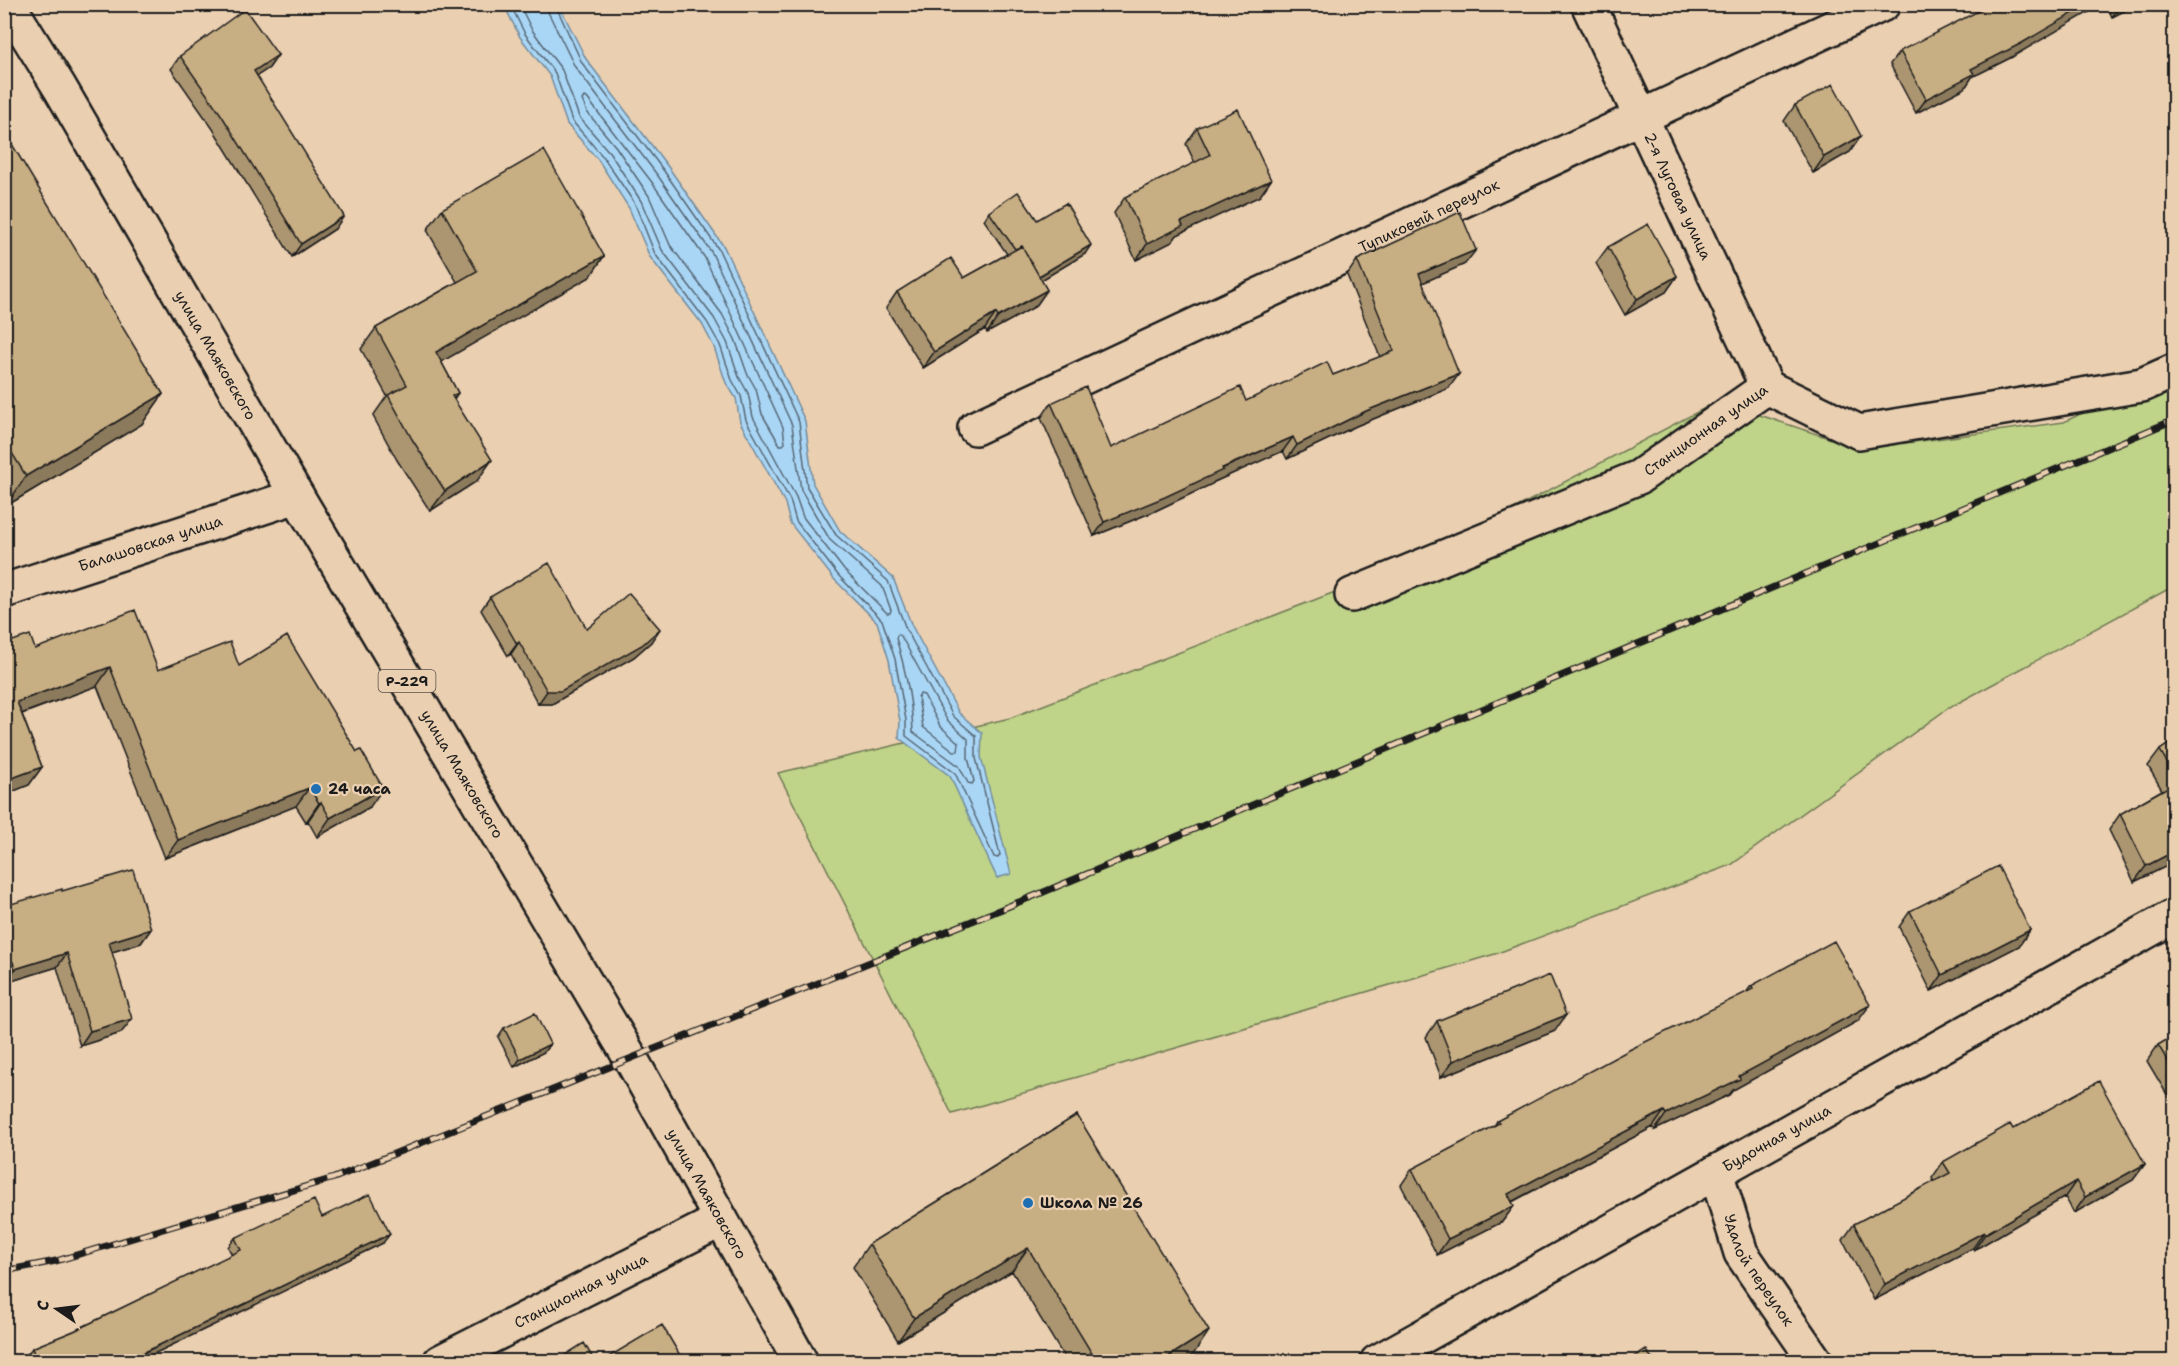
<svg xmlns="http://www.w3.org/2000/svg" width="2179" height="1366" font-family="'Shantell Sans',sans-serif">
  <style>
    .green { fill: #bfd389; stroke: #6e7852; stroke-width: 1.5 }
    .water { fill: #aad6f6; stroke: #718c9f; stroke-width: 1.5 }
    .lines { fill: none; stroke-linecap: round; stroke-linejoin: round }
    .shore { stroke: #556673; stroke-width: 1.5 }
    .street-casing { stroke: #1c1c1c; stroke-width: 38 }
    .primary-casing { stroke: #1c1c1c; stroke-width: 38 }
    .street { stroke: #eacfb1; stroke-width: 33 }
    .primary { stroke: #eacfb1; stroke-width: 33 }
    .rail-casing { stroke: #1c1c1c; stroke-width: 7 }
    .rail { stroke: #eacfb1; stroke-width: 4.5; stroke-dasharray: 14; stroke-linecap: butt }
    .wall { fill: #ac9671; stroke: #1c1c1c; stroke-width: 1.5 }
    .shaded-wall { fill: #8c7a5c; stroke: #1c1c1c; stroke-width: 1.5 }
    .building { fill: #c8ae83; stroke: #1c1c1c; stroke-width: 1.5 }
    .poi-dot { fill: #1f6fb2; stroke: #eacfb1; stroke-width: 2 }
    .labels { text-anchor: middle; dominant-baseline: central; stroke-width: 4.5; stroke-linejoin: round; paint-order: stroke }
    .shield { fill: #eacfb1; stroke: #5a5249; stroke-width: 1.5 }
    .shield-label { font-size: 14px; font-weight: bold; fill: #1c1c1c }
    .street-label { font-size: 15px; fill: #1c1c1c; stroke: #eacfb1 }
    .poi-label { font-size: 15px; font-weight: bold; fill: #1c1c1c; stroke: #eacfb1; text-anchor: start }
  </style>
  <rect width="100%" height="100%" fill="#eacfb1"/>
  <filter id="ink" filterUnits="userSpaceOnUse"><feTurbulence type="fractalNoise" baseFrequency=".0167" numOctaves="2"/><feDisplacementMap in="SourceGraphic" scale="12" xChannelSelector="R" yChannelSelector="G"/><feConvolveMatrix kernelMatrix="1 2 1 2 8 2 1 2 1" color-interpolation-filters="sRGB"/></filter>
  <g filter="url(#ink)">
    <!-- green -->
    <path class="green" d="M2174,368v218l-227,123 -216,156 -236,89 -543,160 -174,-341 232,-55 405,-157 303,-160 143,48 203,-27z"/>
    <!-- water -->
    <path class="water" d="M559,5l27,54 83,109 55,79 81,174 8,63 27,47 53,47 19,48 47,87 23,20 -1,24 30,117 -14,4 -47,-102 -51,-38 1,-17 -11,-61 -12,-38 -43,-43 -44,-56 -5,-20 -45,-81 -4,-24 -10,-15 -12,-36 -12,-23 -52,-67 -21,-49 -30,-47 -32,-37 -17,-48 -30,-39 -16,-32z"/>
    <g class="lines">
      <!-- shore -->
      <path class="shore" d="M510,4l15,30 30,39 17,48 32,37 31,46 20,50 52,68 13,23 12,35 9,16 5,24 44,80 6,21 42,54 44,45 13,39 11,61v16l49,37 39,84 4,1 2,-3 -24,-97v-22l-23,-20 -47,-87 -18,-48 -52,-46 -29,-48 -8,-65 -80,-172 -55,-79 -82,-108 -27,-59
        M519,4l13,26 30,40 17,47 31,36 31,48 21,49 52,68 13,24 12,35 9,16 5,24 43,80 7,20 41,53 43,43h3l1,-3 -9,-24 -52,-46 -29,-50 -9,-65 -80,-172 -54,-77 -83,-109 -27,-55 -1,-8
        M584,97l3,1 64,83 54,77 78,169 2,16 -2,2h-3l-18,-31 -6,-25 -9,-16 -12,-34 -13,-25 -52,-69 -21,-49 -33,-49 -29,-35 -5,-12z
        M898,634l3,2 46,84 21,19v19l6,23 -2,3 -4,-1 -9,-17 -46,-34c-1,-32 -8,-64 -17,-94z
        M920,694l4,1 16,31 19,17 -1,8h-4l-31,-24 -5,-30z"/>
      <defs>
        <g id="street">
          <path id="s1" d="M1588,4l179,383"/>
          <path d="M1767,387l92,45 283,-47 32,-14"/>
          <path id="s2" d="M975,428l908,-424"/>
          <path id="s3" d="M4,591l293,-95"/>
          <path id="s4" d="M1352,595l287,-118 128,-90"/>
          <path id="s5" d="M1716,1172l25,81 75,109"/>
          <path id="s6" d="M440,1362l281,-142"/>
          <path id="s7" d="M1377,1362l797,-446"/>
        </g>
        <g id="primary">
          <path id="s8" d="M8,4l52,84 237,408 334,563 170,303"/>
        </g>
      </defs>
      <!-- street casing -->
      <use href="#street" class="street-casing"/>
      <!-- primary casing -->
      <use href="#primary" class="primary-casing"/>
      <!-- street -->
      <use href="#street" class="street"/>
      <!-- primary -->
      <use href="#primary" class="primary"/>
      <defs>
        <path id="rail" d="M4,1271l52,-10 278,-83 705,-284 1135,-474"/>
      </defs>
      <!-- rail casing -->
      <use href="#rail" class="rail-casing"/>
      <!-- rail -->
      <use href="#rail" class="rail"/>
    </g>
    <!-- wall -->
    <path class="wall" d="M2106,4h32l-26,13z
      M1900,51l112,6 -40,20 -7,11 -49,25 -26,-49z
      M278,55l-9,13 -12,8 78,153 -43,28 -79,-128 -42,-60 9,-13z
      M1795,105l55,47 -37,21 -29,-52z
      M1197,128l74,52 -11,16 -83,39 -5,7 -36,18 -22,-47 11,-16 70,-34 -9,-19z
      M4,138l159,256 -21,30 -136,82 -2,-2z
      M442,209l162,47 -14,21 -149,84 17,32 -4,6 23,82 -47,30 -33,-51 -24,-44 14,-20 -26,-47 15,-21 81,-46 -30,-52z
      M989,212l48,8 48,34 -44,26 6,10 -11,16 -49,27 -2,-4 -62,39 -37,-60 11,-16 67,-14 43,-24 -23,-34z
      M1608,247l69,29 -11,16 -41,23 -29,-52z
      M1357,260l108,4 -43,19 27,105 -93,38 -69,33 -4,-8 -69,31 -2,2 -57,27 -61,25 -53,-118 10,-15 60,45 135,-47 87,-26 47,-18 -33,-82z
      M490,597l97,32 64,13 -17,15 -82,47h-14l-27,-50 -3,2 -27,-46z
      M35,649l123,21 81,-4 131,141 -53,30 -9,-16 -2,1 -10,-16 -131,52 -68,-172 -75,28 20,53 -13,18 -25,10z
      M2175,740v94l-2,1 2,3v18l-6,9 -35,17 -25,-52 11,-16 42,-24 -14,-24 12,-16z
      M4,906l147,23 -10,14 -29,9 9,81 -41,13 -23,-79 -52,16 -1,-2z
      M1910,911l120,19 -11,16 -88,45 -32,-64z
      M1751,986l107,35 -125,69 -4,5 -74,35 -2,-3 -141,75 2,4 -12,16 -65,33 -36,-70 11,-16 82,-43 3,-5 249,-128z
      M1437,1021l118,10 -114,46 -15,-40z
      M504,1028l46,16 -6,8 -30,15 -16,-30z
      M2175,1035v73l-28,-47 11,-16z
      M1077,1115l116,240 -11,7h-115l-55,-91 -114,70 -45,-74 16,-23z
      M2013,1129l132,35 -12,16 -59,33 -9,-16 -91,53 -1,-2 -99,52 -31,-60 11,-16 80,-42 -2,-4 11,-16z
      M322,1217l61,26 -246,119h-110l-2,-5 7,-9 42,-17 158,-76 -4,-8 7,-9z"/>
    <!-- shaded-wall -->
    <path class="shaded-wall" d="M2089,4h14l-91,53 -40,20 -7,11 -49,25 10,-14 45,-30z
      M2121,4h17l-26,13z
      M278,55l-9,13 -24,16 9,-13z
      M1861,136l-11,16 -37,21 11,-16z
      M1271,180l-11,16 -83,39 -5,7 -36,18 11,-16 34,-22z
      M344,216l-9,13 -43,28 9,-13z
      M1091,245l-6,9 -55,33 6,-9z
      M1476,250l-11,14 -56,25 10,-15z
      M604,256l-14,21 -168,96 14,-21z
      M1677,276l-11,16 -41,23 12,-16z
      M1047,290l-11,16 -49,27 11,-16z
      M996,313l-11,16 -62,39 11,-16z
      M1459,374l-10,14 -93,38 -69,33 10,-14 69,-34z
      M163,394l-21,30 -136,82 20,-30z
      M1293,437l-10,14 -69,31 -2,2 -57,27 -61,25 10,-14z
      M492,460l-15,21 -47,30 15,-20z
      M660,629l-9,13 -17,15 -82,47h-14l9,-13z
      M519,642l-8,12 -3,2 9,-12z
      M110,667l-13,19 -93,34 13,-18z
      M42,767l-13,18 -25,10v-14z
      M309,788l-13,18 -131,52 13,-18z
      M383,788l-13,19 -53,30 13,-19z
      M321,802l-13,19 -2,1 13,-19z
      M2175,824v10l-17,10 11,-16z
      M2175,851v5l-6,9 -35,17 12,-16z
      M151,929l-10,14 -42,13 10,-14z
      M2030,930l-11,16 -88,45 11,-16z
      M67,953l-10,14 -52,16 10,-14z
      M13,962l-9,13v-10z
      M1870,1005l-12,16 -125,69 -4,5 -74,35 11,-16 73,-38z
      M1566,1015l-11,16 -114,46 12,-16z
      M132,1019l-11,14 -41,13 10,-15z
      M550,1044l-6,8 -30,15 6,-8z
      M1664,1111l-11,16 -157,83 12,-16z
      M2145,1164l-12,16 -59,33 11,-16z
      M2076,1181l-11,16 -91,53 11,-16z
      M1514,1206l-12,16 -65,33 11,-16z
      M1984,1232l-11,16 -99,52 11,-16z
      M390,1234l-7,9 -246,119h-13z
      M1028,1248l-16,23 -114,70 16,-23z
      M1209,1331l-16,24 -11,7h-22z"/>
    <!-- building -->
    <path class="building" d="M1992,4h97l-67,39 -51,26 3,5 -48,25 -26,-48z
      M245,9l33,46 -24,16 90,145 -43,28 -79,-128 -42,-60z
      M1833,84l28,52 -37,21 -29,-52z
      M1238,109l33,71 -90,42 2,4 -36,18 -22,-47 85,-42 -13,-27z
      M7,136l156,258 -137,82 -22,-36v-302z
      M544,150l60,106 -168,96 22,41 -6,3 40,64 -47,31 -33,-52 -24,-44 19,-10 -31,-57 101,-57 -35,-62z
      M1018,192l19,28 29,-17 25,42 -52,31 -17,-30 -7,3 -26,-37z
      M1460,212l16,38 -57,24 40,100 -93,37 -69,34 -4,-8 -71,31 1,2 -58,27 -61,25 -53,-119 35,-16 25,61 129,-61 6,14 81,-39 6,13 61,-24 -37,-91z
      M1648,224l29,52 -40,23 -29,-52z
      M1022,246l25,44 -49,27 -2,-4 -62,39 -37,-60 54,-34 13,20z
      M549,563l38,66 42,-36 31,36 -18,16 -81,46h-14l-28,-49 -2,2 -27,-47z
      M135,610l23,60 72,-28 9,24 48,-30 70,116 4,-2 22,38 -53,30 -9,-16 -2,1 -10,-15 -131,52 -68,-173 -93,35 25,65 -38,14v-137l26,-9 5,14z
      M2175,740v37l-15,-27z
      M2175,783v41l-6,4 6,10v13l-29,15 -26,-52z
      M1998,866l32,64 -88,45 -32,-64z
      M133,870l18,59 -42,13 23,77 -42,12 -23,-78 -52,16 -2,-7 -9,3v-59l58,-17v2z
      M1834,941l36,64 -131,71 1,3 -74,35 -2,-3 -156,83 6,12 -66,33 -36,-70 87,-46 -2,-2 134,-72 122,-60 -2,-3z
      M1550,975l16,40 -113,46 -16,-40z
      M535,1013l15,31 -30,15 -16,-31z
      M2175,1035v38l-17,-28z
      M2099,1081l46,83 -60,33 -9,-16 -91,53 -1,-2 -99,52 -31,-60 96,-51 -7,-11 67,-38 3,5z
      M1077,1115l132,216 -49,31h-63l-69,-114 -114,70 -45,-74z
      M370,1194l20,40 -266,128h-87l-5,-14 42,-17 167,-81 -6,-12 79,-38 8,17z
      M662,1325l22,37h-84z
      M584,1343l11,19h-41z
      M1646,1349l8,13h-28z
      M1539,1356l3,6h-14z"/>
  </g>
  <!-- markers -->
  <g class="poi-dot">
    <circle cx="316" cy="789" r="6"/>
    <circle cx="1028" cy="1203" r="6"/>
  </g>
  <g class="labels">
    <!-- shield labels -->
    <rect class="shield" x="378.5" y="670" width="57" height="22" rx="4.5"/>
    <g class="shield-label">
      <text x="407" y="681">Р-229</text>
    </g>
    <!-- street labels -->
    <g class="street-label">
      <text stroke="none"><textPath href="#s1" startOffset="212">2-я Луговая улица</textPath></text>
      <text stroke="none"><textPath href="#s2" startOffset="501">Тупиковый переулок</textPath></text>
      <text stroke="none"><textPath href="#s8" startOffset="408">улица Маяковского</textPath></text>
      <text stroke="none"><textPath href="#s4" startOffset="392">Станционная улица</textPath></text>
      <text stroke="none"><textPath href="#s3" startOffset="154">Балашовская улица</textPath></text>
      <text stroke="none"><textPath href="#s8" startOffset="894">улица Маяковского</textPath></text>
      <text stroke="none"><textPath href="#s7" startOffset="458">Будочная улица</textPath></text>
      <text stroke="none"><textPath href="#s8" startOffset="1380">улица Маяковского</textPath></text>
      <text stroke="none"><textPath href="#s5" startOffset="108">Удалой переулок</textPath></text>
      <text stroke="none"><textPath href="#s6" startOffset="158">Станционная улица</textPath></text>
    </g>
    <!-- poi labels -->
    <g class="poi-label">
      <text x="328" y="789">24 часа</text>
      <text x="1040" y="1203">Школа № 26</text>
    </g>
  </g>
  <!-- margin -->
  <rect width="2179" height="1366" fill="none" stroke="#eacfb1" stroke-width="24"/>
  <rect x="12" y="12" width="2155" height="1342" fill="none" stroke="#1c1c1c" stroke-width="2" filter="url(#ink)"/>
  <!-- north arrow -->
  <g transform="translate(57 1309) rotate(284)" stroke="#eacfb1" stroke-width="4.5" paint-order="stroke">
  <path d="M0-4.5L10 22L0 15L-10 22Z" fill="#1c1c1c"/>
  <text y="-9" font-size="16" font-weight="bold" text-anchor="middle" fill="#1c1c1c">С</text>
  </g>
</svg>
